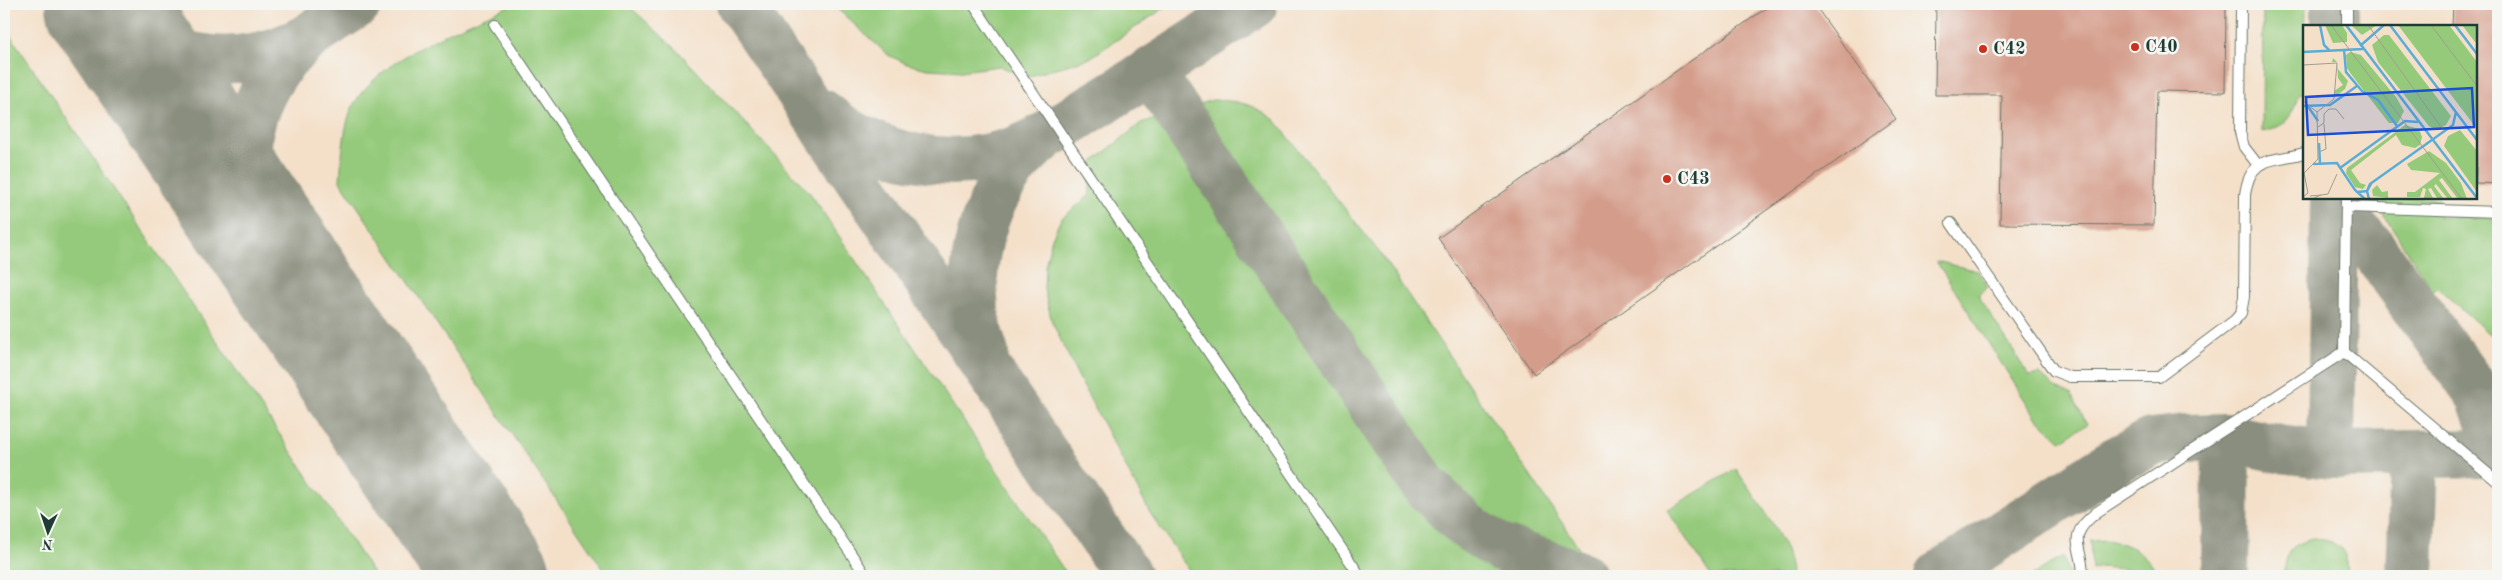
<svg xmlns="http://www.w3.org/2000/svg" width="2502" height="580" font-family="'Old Standard TT',serif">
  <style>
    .green { fill: #95ca7b; stroke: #5a8458 }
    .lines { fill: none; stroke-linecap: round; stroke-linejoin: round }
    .taxiway { stroke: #8a8e7e; stroke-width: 48 }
    .runway { stroke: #8a8e7e; stroke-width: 118 }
    .building { fill: #d49c8a }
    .lane-casing { stroke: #6a7668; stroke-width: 12 }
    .lane { stroke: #fff; stroke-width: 10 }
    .poi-dot { fill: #c8321e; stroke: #f6f6f2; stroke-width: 2 }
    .labels { text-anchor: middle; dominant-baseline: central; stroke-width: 5; stroke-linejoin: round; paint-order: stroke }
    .poi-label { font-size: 18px; font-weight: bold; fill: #1f3d34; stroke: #f6f6f2; text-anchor: start }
    .inset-river { fill: none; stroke: #5bacd6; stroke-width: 2.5 }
    .inset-road { fill: none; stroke: #9f9f8d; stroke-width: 1 }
    .view { fill: #1d4ed8; fill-opacity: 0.15; stroke: #1d4ed8; stroke-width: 2.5 }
    .inset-edge { fill: none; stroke: #1f3d34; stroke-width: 2.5 }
  </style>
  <rect width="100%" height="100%" fill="#f6f6f2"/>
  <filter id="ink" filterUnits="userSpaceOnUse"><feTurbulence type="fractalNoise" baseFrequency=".02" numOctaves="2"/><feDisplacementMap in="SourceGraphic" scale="10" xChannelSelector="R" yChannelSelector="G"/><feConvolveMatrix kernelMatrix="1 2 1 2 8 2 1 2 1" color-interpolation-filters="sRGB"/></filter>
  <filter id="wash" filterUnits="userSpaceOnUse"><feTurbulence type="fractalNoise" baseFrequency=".0096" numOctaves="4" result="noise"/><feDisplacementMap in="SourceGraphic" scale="20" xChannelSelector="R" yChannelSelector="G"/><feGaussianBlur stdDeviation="1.12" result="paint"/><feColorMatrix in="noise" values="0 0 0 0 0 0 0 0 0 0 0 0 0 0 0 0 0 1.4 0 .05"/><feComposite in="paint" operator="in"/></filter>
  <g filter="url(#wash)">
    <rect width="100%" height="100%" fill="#f4e0c9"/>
    <!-- green -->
    <path class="green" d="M513,4h114l50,46 133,143 258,383h-460l-268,-395c2,-23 3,-58 15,-79 29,-46 109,-76 158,-98z
      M832,4h338l-80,54 -63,19 -28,-11 -37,5 -34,-2 -21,-5 -19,-9z
      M2263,4h43l-2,89h-4c-8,23 -13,34 -38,39z
      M4,26l334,495 37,55h-371z
      M1213,100c28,1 39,4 62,20l104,132 219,324h-405l-43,-63 -69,-131 -29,-60 -8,-32 1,-24 7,-28 9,-19 29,-24 -1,-28 5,-6 47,-38z
      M2375,198h64l-1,19 54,1 6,11v113l-60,-54 -5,3 -47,-73z
      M1936,261l42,10 10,16 -10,8 51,81 11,-2 15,14 16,6 16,30 -26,17 -26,-25z
      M1736,469c18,28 56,74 55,107h-80l-44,-66z
      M2312,539c27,1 35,9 36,35l-64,-1c3,-23 5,-27 28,-34z
      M2106,540c21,3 40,12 50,32l-56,-5 -8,3 -2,-29z
      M2063,556l7,20h-39z"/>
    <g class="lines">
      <!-- taxiway -->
      <path class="taxiway" d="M740,4l388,572
        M106,5c55,59 130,70 201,33
        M2335,26v-22
        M1151,72l274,414 40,39 35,23 83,28
        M822,113c55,45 128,61 196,36 29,-11 56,-31 83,-47 52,-31 102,-64 153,-98
        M2334,206l37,40 109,150 18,52
        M259,232c-27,-57 -13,-132 31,-178 19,-20 45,-35 68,-50
        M985,353c-27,-72 -5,-168 59,-215
        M2331,455l3,-257
        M1938,576l177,-115 36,-19 35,-4 40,-1 53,12 52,6 167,-2
        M2225,576l1,-139
        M2410,576l4,-121"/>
      <!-- runway -->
      <path class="runway" d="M105,4l387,572"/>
    </g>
    <g id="blocks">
      <!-- building -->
      <path class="building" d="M1772,4h42l82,115 -362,255 -96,-136z
        M1936,4h290l-1,88 -68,-1 -3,134 -154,-1 2,-129h-67z
        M2453,4h45v180l-22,-1v-157h-24z"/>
    </g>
  </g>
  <g filter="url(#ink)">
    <use href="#blocks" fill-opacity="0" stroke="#6a7668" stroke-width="1"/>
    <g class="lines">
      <defs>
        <path id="lane" d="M973,4l387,572
          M2241,4l-1,128 4,15 14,18
          M495,25l371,551
          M2347,26v-22
          M2346,207l152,5
          M1951,223l103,148 16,6h89l76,-57 6,-7 3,-16 1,-102c5,-41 29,-33 59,-42
          M2344,352l154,130
          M2344,352l2,-154
          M2083,576c0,-32 -19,-38 14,-64l247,-160"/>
      </defs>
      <!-- lane casing -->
      <use href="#lane" class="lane-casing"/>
      <!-- lane -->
      <use href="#lane" class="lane"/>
    </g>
  </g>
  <!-- markers -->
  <g class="poi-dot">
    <circle cx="2135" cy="47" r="5"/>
    <circle cx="1983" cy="49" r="5"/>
    <circle cx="1667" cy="179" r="5"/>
  </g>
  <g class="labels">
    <!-- poi labels -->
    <g class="poi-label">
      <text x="2145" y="47">C40</text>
      <text x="1993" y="49">C42</text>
      <text x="1677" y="179">C43</text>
    </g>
  </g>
  <!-- overview -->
  <g transform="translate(2303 25)">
    <rect width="174" height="174" fill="#f4e0c9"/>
    <path d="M22,0h17l5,8v9l-14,1zM48,0h26l-15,10zM95,0h51l28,37v67zM159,0h15v18l-2,-1zM81,10h5l62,81 -5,9 -10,5 -7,-4 -51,-64 -6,-17zM47,27l11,3 35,42 8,14 -6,12h-9l-38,-49 -4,-6 -1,-13zM30,33l4,4 1,7 10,12 -3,8 -10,8 -1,-6 9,-6 -5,-7 -1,-16h-5zM102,100l14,4 3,8 -2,8 -5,3 -13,-3 -6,-10 -45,35 9,13 6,2 -3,4 -8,-2 -9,-14 1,-5zM157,105l17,21v41l-33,-46 4,-10zM126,126l17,12 15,20 6,16h-9l-16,-21 -3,2 14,19h-5l-12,-15 -2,2 10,13 -7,-1 -6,-10 -3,1 5,9h-9l2,-9 -3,-1 -3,9h-13v-5h8l25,-19 -29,-3 -4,-6zM74,160l5,7 6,-1v7l-15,-2 -1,-6z" fill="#95ca7b"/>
    <path class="inset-river" d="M17,0l4,20 5,5M43,0l131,173M87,0l87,115M152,0l22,29M57,21l24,-21M41,24l2,23 16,19 16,9 19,26M0,27l60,-3M4,80l11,16M0,81l27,-1 27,-19M16,118l1,21M10,139l24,-1 18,27 10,9M37,143l65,-47 13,1M55,167l9,-1 5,-9M66,174l-2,-8 3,-7 83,-59 3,-13"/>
    <path class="inset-road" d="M28,0l131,174M65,0l73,102M128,0l46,61M0,40l34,-2 -3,36 -17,13M0,72l31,-1M0,76l14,11M15,102l6,-4v-9l5,-5h7l8,10M16,127l7,-3 -2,-25M18,170l7,-1 9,-20M7,171l11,-1 -7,3M0,172l5,-4 -4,-20 14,-14 -1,-47"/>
    <path class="view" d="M169,63l2,39 -166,8 -2,-38z"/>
    <rect width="174" height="174" class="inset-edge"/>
  </g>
  <!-- margin -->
  <rect width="2502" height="580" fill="none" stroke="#f6f6f2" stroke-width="20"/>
  <!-- north arrow -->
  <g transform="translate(48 532) rotate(183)" stroke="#f6f6f2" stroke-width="4" paint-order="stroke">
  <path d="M0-4L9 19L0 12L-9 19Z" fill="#1f3d34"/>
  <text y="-8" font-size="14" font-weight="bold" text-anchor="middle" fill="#1f3d34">N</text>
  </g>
</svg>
